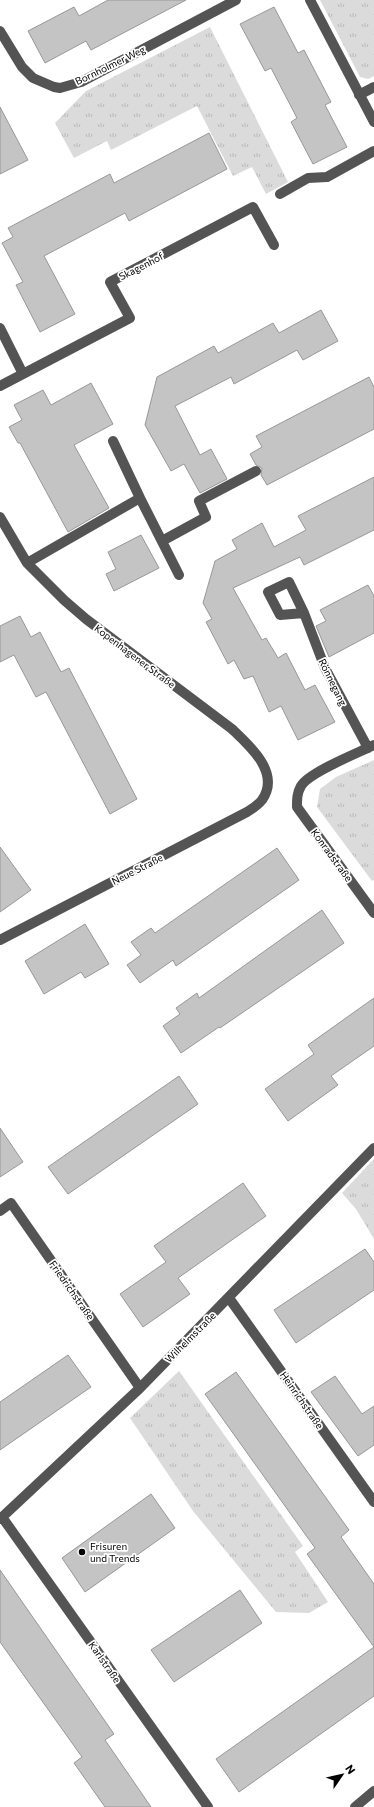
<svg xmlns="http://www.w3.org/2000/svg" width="374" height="1807" font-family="Commissioner,sans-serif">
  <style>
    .park { fill: url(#park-tufts) }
    .building { fill: #c4c4c4; stroke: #989898 }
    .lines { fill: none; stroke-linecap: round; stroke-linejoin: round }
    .minor { stroke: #545454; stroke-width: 10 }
    .poi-dot { fill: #000; stroke: #fff; stroke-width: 1.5 }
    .labels { text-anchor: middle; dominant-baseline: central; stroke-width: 3.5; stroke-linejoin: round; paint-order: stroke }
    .street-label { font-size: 10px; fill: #000; stroke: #fff }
    .poi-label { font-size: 10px; fill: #000; stroke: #fff; text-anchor: start }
  </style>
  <defs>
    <pattern id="park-tufts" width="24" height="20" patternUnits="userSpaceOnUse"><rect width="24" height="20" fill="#dbdbdb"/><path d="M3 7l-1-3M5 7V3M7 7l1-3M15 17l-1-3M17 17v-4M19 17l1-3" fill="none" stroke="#bababa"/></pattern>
  </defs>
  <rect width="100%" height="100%" fill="#fff"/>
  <!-- park -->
  <path class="park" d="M320,0h54v76l-6,3 -8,-2z
    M210,27l78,155 -22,12 -14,-27 -19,9 -36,-70 -86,44 -4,-9 -33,17 -19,-35 31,-32z
    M374,760v120l-2,1 -55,-74 3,-18 16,-12z
    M374,1159v80l-18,-30 -14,-16z
    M179,1371l124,175 -8,6 33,50 -19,11 -33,-1 -83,-101 -63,-93z"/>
  <!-- building -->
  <path class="building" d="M108,0h78l-95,50 -5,-9 -41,22 -17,-32 46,-24 5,9z
    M274,7l24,46 6,-3 27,52 -6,3 22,42 -34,17 -22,-42 6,-4 -26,-50 -6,3 -25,-47z
    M0,107l28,53 -28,14z
    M209,133l18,36 -98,52 -4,-8 -81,43 31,58 -35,18 -24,-47 7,-3 -21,-39 11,-6 -5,-9 102,-54 4,9z
    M321,310l17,31 -35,19 -6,-10 -63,34 -3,-7 -56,29 25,49 11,-6 16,30 -27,14 -16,-29 -13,7 -26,-46 12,-48 57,-31 4,7 55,-30 6,10z
    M369,377l5,10v42l-107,56 -6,-10 1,-7 -6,-3 -6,-11 12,-7 -6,-11z
    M91,383l22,41 -39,21 35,63 -41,24 -48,-89h-2l-9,-16 13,-7 -8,-15 29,-15 8,15z
    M374,477v53l-70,35 -4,-8 -67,31 29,52 4,-2 12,20 8,-5 19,37 10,-5 20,37 -37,18 -17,-34 -12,6 -16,-36 -9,3 -10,-19 -6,4 -22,-42 6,-3 -9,-16 12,-42 22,-12 -5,-9 30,-17 12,24 32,-17 -8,-14z
    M141,535l18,33 -45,23 -8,-17 10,-5 -8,-17z
    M368,585l6,11v37l-45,24 -13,-31 10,-5 -6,-11z
    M20,616l11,21 9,-5 21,40 8,-4 68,131 -27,15 -64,-122 -10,5 -22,-42 -14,7v-36z
    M0,847l31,43 -31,22z
    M277,848l22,32 -123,86 -3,-6 -33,23 -13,-18 14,-10 -10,-13 20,-14 4,5z
    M322,910l22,33 -124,85 -1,-1 -38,26 -18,-27 17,-12 -4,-6 21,-15 2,5z
    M85,924l24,40 -24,14 -4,-6 -37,22 -19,-33z
    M374,998v48l-43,30 7,9 -50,36 -23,-32 49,-35 -6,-9z
    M179,1076l19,28 -130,90 -20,-27z
    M0,1128l23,34 -23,15z
    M243,1183l23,33 -88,62 12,16 -47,33 -23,-33 46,-32 -12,-16z
    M365,1249l9,13v28l-78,53 -22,-33z
    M68,1355l23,32 -91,63v-48z
    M236,1372l113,158 -8,7 33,47v112l-135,96 -23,-33 158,-112 -67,-93 8,-6 -110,-154z
    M335,1376l27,38 12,-8v39l-16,11 -47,-64z
    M151,1494l24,34 -90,64 -23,-34z
    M0,1570l114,164 -9,6 46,67h-46l-31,-44 8,-6 -82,-115z
    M240,1590l22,33 -88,59 -23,-32z"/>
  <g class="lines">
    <!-- minor -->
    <path class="minor" d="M310,0l64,122
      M0,31l22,36 11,11 21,9 6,1 21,-6 155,-82
      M359,95l15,-8
      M280,194l28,-16 19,-1 47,-26
      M0,328l23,46
      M0,386l130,-68 -20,-36 143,-75 21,38
      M113,441l27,57
      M0,517l27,46 37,37 22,19 146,110c18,17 49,44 30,71 -4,5 -10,9 -15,12l-247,128
      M162,541l44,-24 -7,-16 57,-30
      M27,563l113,-65 39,77
      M304,613l-24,2 -12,-23 21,-10 15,31 21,55 43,80
      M374,745c-16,8 -65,27 -73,41 -4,7 -4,13 -4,21l77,106
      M0,1211l11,-8 129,185
      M229,1298l145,204
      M2,1517l206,290
      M0,1519l140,-131 234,-240
      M355,1807l19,-16"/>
  </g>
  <!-- markers -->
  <circle class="poi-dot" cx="82" cy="1552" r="4"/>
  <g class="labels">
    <!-- street labels -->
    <g class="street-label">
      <text transform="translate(110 65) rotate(-26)">Bornholmer Weg</text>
      <text transform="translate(141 266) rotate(-27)">Skagenhof</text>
      <text transform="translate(135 656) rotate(37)">Kopenhagener Straße</text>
      <text transform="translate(333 682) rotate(64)">Rönnegang</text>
      <text transform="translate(332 855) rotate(54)">Konradstraße</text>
      <text transform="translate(137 869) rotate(-27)">Neue Straße</text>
      <text transform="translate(72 1290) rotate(55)">Friedrichstraße</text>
      <text transform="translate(190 1337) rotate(-45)">Wilhelmstraße</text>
      <text transform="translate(302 1400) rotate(55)">Heinrichstraße</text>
      <text transform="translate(105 1662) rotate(55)">Karlstraße</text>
    </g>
    <!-- poi labels -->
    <g class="poi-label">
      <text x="90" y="1546">Frisuren<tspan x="90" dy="12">und Trends</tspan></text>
    </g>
  </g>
  <!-- north arrow -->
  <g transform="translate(342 1775) rotate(56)" stroke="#ffffff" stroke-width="3" paint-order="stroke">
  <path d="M0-3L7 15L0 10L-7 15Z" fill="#000000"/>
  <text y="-6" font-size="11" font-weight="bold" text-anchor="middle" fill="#000000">N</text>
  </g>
</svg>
